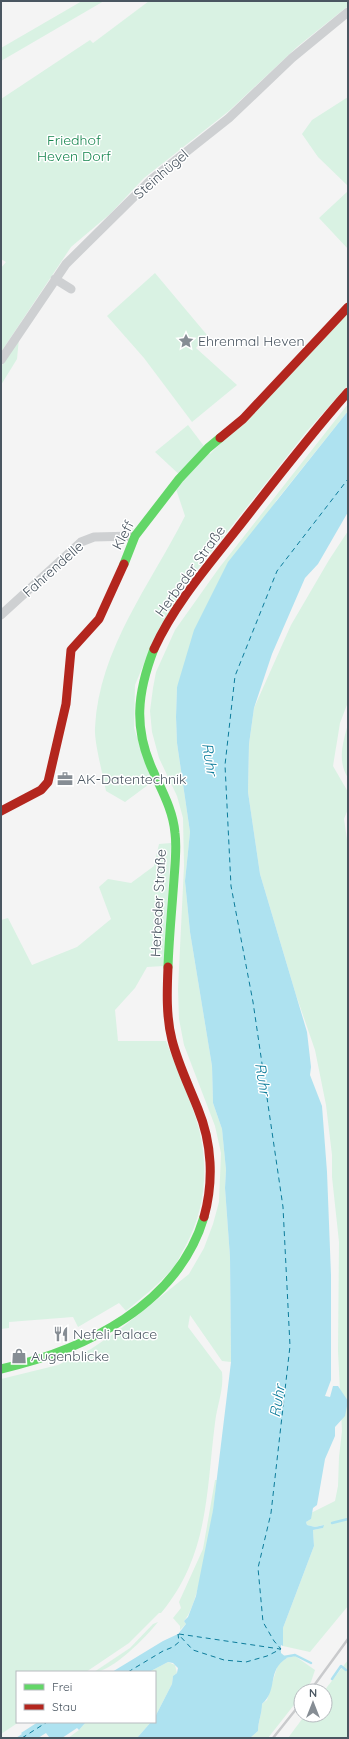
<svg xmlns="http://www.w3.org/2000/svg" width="349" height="1739" font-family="Quicksand,sans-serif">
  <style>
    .green { fill: #d9f2e3 }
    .water { fill: #aee2f0 }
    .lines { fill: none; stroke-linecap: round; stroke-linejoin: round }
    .stream { stroke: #aee2f0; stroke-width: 2.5 }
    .ferry { stroke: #0c7c9b; stroke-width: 1; stroke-dasharray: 5 4; stroke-linecap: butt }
    .street { stroke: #ced0d2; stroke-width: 9 }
    .fast { stroke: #63d668; stroke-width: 9 }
    .jam { stroke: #b3261e; stroke-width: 9 }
    .rail { stroke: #c9cacc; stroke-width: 2.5 }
    .labels { text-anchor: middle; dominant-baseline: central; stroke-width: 3; stroke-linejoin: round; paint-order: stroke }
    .park-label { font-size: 14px; fill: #17864f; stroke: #fff }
    .street-label { font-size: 14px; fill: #4a5661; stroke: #fff }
    .poi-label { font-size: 14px; fill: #4a5661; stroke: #fff; text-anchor: start }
    .water-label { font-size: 15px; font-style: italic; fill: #0c7c9b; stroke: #fff }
  </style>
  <rect width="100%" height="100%" fill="#f4f4f4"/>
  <!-- green -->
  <path class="green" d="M82,1h22l-103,60v-13z
    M149,1h199v5l-51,41 -68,64 -85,67 -34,36 -39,33 -70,105v-84l5,-6 -5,-3v-160l89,-59 3,3z
    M348,97v89l-30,-29 -16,-23 10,-14z
    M348,191v58l-29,-31z
    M155,273l52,62 -11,13 41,37 -45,37 -48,-64 -37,-42z
    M348,312v73l-41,46 -122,154 -30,52 -20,48 -1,43 18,54 -27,20 -19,-11c-3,-16 -12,-49 -11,-63 4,-80 56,-144 90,-212l-9,-27 7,-11 -28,-26 33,-27 22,29z
    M19,338l-2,21 -16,26v-18z
    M348,404v7l-72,90 -99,186 -1,30 1,26 13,89 -5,49 5,51 22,134 1,37 9,26 4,41 -1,18 5,69 1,105 -9,-1 -32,-46 -2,12 34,45c2,18 -5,33 -7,51 -9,70 -6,132 -54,190h-2l-30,30 -43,29h-69v50h2l-18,12v-355l57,-14 33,-16 28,-19 70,-56 15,-26 9,-24 6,-22 2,-49 -6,-27 -31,-81 -5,-26 -1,-30 6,-123 -1,-48 -6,-22 -18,-38 -7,-26 -2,-21 3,-23 3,-16 19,-42 44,-62z
    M348,531v171l-8,21 -7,43 15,26v17l-4,10 4,27v760l-38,46 -27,-6v-18l31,-82 -1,-16 10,-2v-3l-8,2 -8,-2 -1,-3 5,-3v-6l24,-12 3,-15 1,-29 3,-26 -4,-80 1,-109 -7,-65v-22l-6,-50 -11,-55 -19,-55 -36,-121 -12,-82 1,-48 5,-36 37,-83 38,-65z
    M348,724v54c-11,-17 -5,-36 0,-54z
    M171,843l-7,123 -17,1 -12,21 -20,22 3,31h48c11,29 25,58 33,88 10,41 6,81 -14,118 -4,6 -7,15 -12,21 -14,16 -30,29 -47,43l-7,-8 -41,24 -5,-10 -64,5v6l-8,1v-409l7,-2 24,47 45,-18 34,-28 -12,-32 9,-8 23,4 23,-17 5,-22z
    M215,1480h2c-3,28 -16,123 -33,141l2,3 -6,6v-4l-7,-8 8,-10 -2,-6 24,-53z
    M158,1622c-12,15 -46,50 -64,50l36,-24 23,-24z
    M295,1656l20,14 -4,12 -7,9h-3v5l-33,42h-18l8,-7c0,-10 4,-17 4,-27l5,-4 11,-36 9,-6z
    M348,1660v78h-60l17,-23h20l-1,-24z
    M168,1662l7,3 2,8 -4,3 -1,8 -17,33v-45h-6z
    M86,1722h65l-14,16h-69l11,-8z"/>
  <!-- water -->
  <path class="water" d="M348,411v101l-30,52 -13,14 -33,76 -18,54 -5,36 -1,48 12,82 47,158 4,35 -1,8 12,31 5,66 4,103v105l-6,16 5,1 3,-11h5l10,15 -3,15 -10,11v9l-10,23 -8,46 -4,3 -2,11 -5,3 1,3 8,2 9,-2 -1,3 -10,2 1,16 -31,82v18l-2,-1v8l6,5c-21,13 -8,31 -25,46 0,10 -4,17 -4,27l-8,7h-113l14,-16h4v-5l17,-33 1,-8 4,-3 1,-5 -5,-5 -5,-1 -19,10h-37l51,-31 15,-7 8,-10 -2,-3 4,-4 8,-21 17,-86 18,-148 -1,-105 -5,-69 1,-18 -4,-41 -9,-26 -1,-37 -22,-134 -5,-51 5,-49 -13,-89 -1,-26 1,-30 17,-57 34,-68z
    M38,1722h48l-7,8 -2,-2 -15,10h-15l2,-1 -3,-4 -8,5h-22l6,-4 -1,-1z"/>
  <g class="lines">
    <!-- stream -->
    <path class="stream" d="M332,1523l16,-4
      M284,1657l11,-2 16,8
      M332,1679l9,-13 5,4"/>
    <!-- ferry -->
    <path class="ferry" d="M179,1634l101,15
      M128,1672l35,-21 10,-4 6,-5 -1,-8 15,16 31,10 22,2 21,-6 14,-7 -7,-8 -11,-19 -5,-54 13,-55 19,-167 -7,-139 -30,-205 -22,-116 -6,-121 10,-89 42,-105 71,-92
      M22,1738l25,-16"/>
    <!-- street -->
    <path class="street" d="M55,279l16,10
      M1,360l65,-96 86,-85 77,-61 63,-60 56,-46
      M1,615l80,-73 13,-5 41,-1"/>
    <!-- fast -->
    <path class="fast" d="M124,564l11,-28 44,-57 29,-31 12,-10
      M154,649c-17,44 -21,80 0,124 9,20 19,38 21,60 2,15 0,31 -1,46 -2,29 -5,59 -6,88
      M1,1369c84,-19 177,-64 203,-152"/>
    <!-- jam -->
    <path class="jam" d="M220,438l23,-19 105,-112
      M154,649c20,-44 53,-82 83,-120 36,-46 72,-93 111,-137
      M1,811l40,-21 7,-8 18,-78 5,-54 28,-31 25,-55
      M168,967c-1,24 -2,50 4,73 6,24 17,46 26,69 14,34 16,72 6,108"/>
    <!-- rail -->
    <path class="rail" d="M310,1691l38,-52
      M273,1738l28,-35"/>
  </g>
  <!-- icons -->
  <defs>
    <symbol id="sight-bare" viewBox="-9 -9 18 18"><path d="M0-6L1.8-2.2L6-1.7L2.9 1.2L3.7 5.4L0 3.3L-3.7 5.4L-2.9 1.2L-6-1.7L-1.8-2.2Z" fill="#868d94" stroke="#fff" stroke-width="2.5" paint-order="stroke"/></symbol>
    <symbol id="office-bare" viewBox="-9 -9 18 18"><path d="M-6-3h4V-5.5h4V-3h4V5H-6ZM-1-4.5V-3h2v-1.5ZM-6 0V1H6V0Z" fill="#868d94" stroke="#fff" stroke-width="2.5" paint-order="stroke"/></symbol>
    <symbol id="restaurant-bare" viewBox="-9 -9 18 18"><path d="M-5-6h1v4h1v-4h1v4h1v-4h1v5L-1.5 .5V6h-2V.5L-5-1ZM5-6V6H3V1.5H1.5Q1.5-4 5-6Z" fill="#868d94" stroke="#fff" stroke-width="2.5" paint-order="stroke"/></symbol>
    <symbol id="shop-bare" viewBox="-9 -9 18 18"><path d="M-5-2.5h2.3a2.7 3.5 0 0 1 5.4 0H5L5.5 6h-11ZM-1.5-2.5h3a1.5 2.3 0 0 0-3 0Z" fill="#868d94" stroke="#fff" stroke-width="2.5" paint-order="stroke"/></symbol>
  </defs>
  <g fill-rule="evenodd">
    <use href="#sight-bare" x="175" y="330" width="22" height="22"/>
    <use href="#office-bare" x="54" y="768" width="22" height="22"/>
    <use href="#restaurant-bare" x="50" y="1323" width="22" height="22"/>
    <use href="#shop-bare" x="8" y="1345" width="22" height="22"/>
  </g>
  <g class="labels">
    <!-- park labels -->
    <g class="park-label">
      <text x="74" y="140">Friedhof<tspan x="74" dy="16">Heven Dorf</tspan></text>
    </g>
    <!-- street labels -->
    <g class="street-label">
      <text transform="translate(161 174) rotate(-41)">Steinhügel</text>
      <text transform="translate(123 535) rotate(-62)">Kleff</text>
      <text transform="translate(53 569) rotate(-42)">Fahrendelle</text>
      <text transform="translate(190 571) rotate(-54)">Herbeder Straße</text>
      <text transform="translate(158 903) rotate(-87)">Herbeder Straße</text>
    </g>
    <!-- poi labels -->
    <g class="poi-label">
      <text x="198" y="341">Ehrenmal Heven</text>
      <text x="77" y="779">AK-Datentechnik</text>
      <text x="73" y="1334">Nefeli Palace</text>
      <text x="31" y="1356">Augenblicke</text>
    </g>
    <!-- water labels -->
    <g class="water-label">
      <text transform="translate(210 759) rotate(81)">Ruhr</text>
      <text transform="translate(263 1079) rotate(81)">Ruhr</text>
      <text transform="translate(277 1401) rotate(-81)">Ruhr</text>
    </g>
  </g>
  <!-- border -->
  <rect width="349" height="1739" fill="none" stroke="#4a5661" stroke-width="4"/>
  <!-- legend -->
  <rect x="16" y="1671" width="140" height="52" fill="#ffffff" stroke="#b7bbc0"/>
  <rect x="24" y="1684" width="20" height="6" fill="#63d668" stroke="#b7bbc0"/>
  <text x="52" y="1691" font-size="12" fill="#4a5661">Frei</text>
  <rect x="24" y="1704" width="20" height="6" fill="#b3261e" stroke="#b7bbc0"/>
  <text x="52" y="1711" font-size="12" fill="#4a5661">Stau</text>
  <!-- north arrow -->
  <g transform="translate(313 1703)"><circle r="19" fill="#ffffff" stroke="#b7bbc0"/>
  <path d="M0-3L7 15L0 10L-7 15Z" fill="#868d94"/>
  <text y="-6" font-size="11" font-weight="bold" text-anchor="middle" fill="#4a5661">N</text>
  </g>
</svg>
